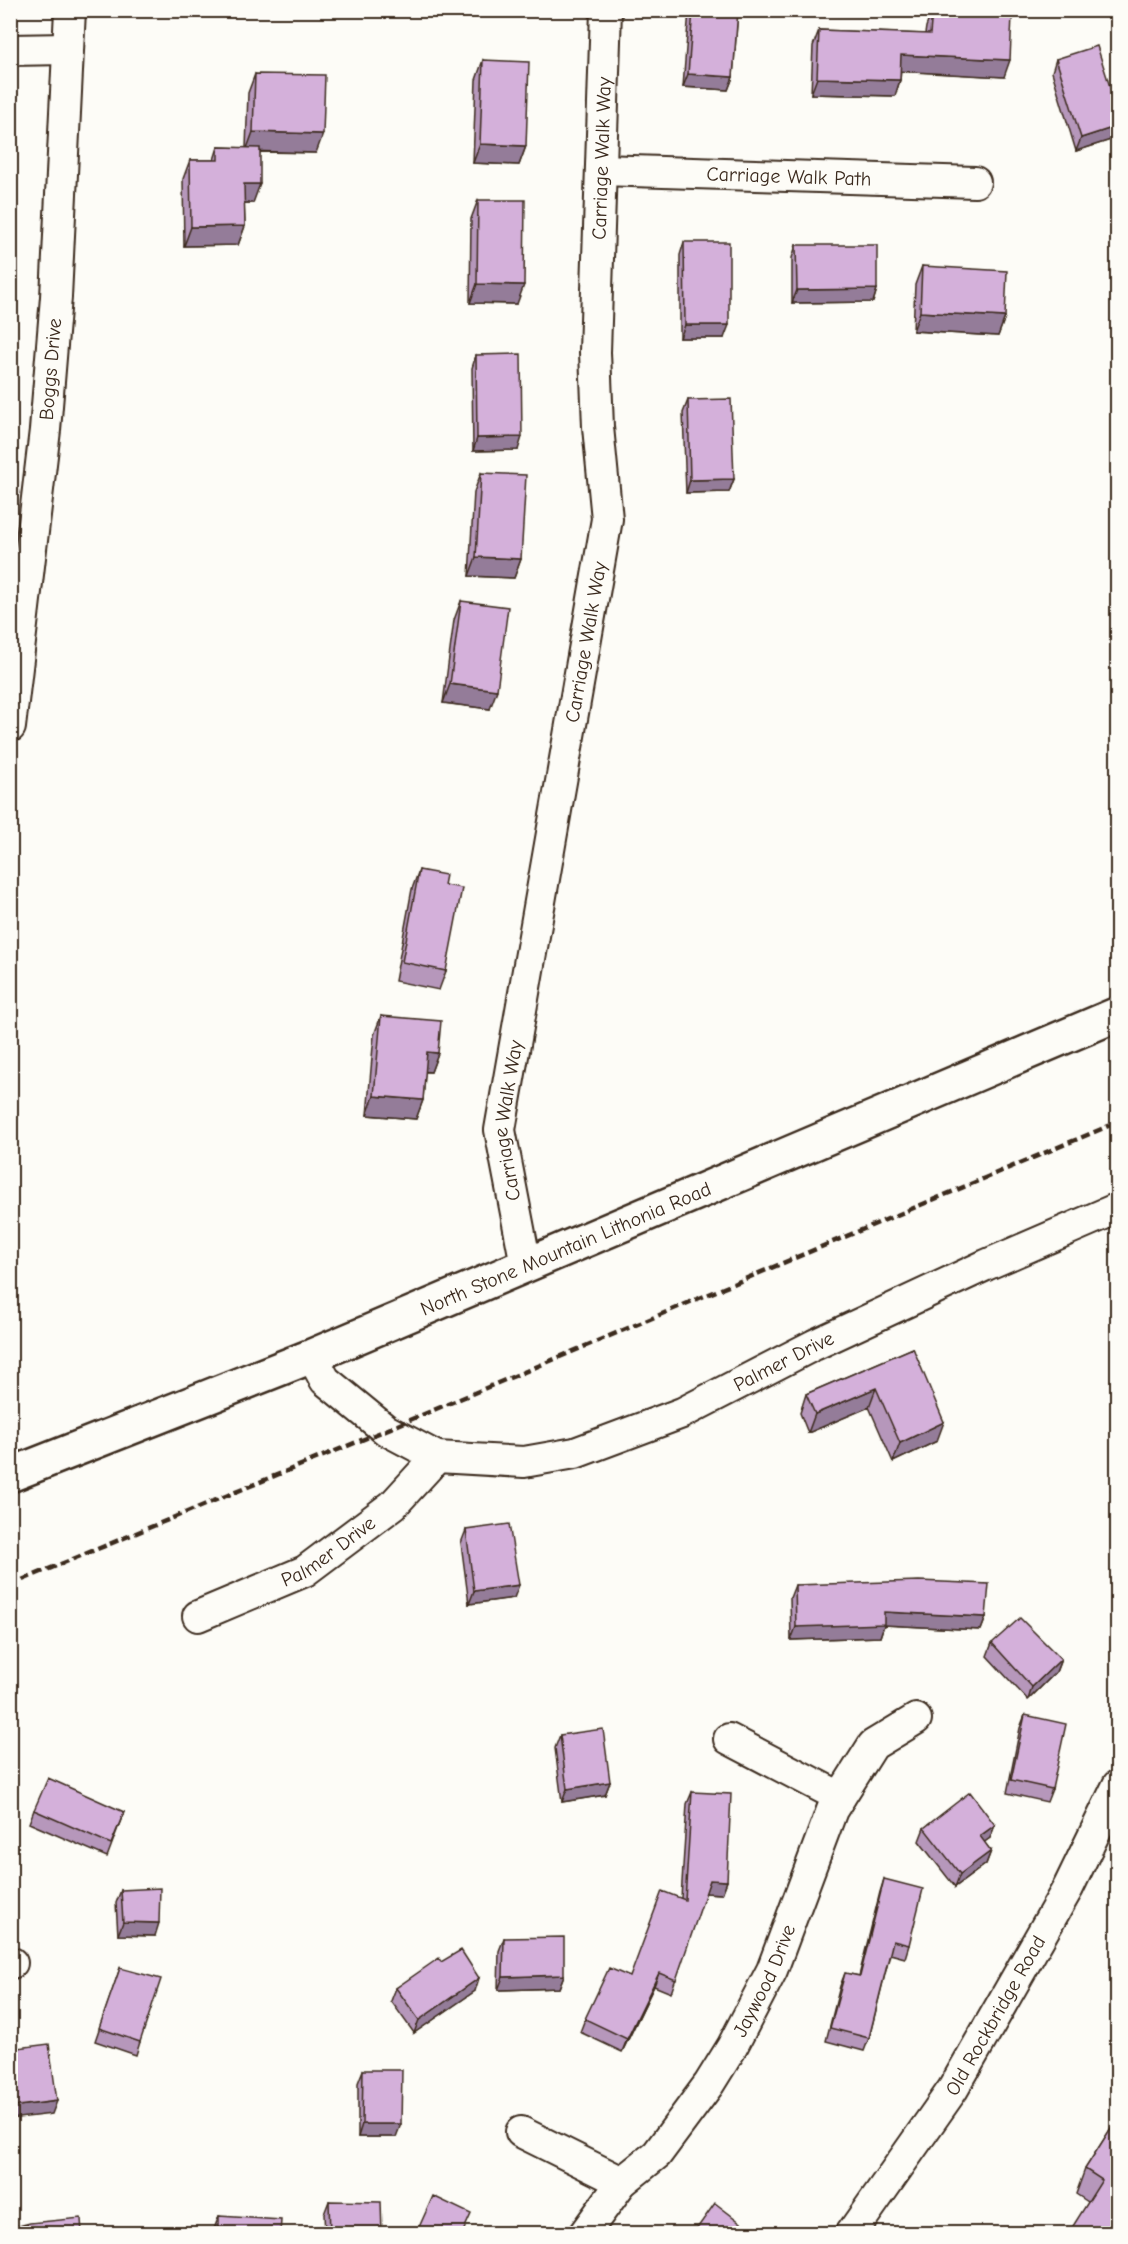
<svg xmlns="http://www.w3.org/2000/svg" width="1128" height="2244" font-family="'Comic Neue',sans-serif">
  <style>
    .built { fill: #f1e5ee }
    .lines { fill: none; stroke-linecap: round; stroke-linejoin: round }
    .street-casing { stroke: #3b2a1e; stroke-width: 34 }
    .secondary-casing { stroke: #3b2a1e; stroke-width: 38 }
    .street { stroke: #fdfcf7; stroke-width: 30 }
    .secondary { stroke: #fdfcf7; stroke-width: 33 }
    .rail { stroke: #3b2a1e; stroke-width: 4.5; stroke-dasharray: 9 4.5; stroke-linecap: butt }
    .wall { fill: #b697bb; stroke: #3b2a1e; stroke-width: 1.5 }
    .shaded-wall { fill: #947b99; stroke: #3b2a1e; stroke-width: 1.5 }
    .building { fill: #d4b0da; stroke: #3b2a1e; stroke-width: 1.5 }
    .labels { text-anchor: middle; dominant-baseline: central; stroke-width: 6; stroke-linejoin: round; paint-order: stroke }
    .street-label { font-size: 20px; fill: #3b2a1e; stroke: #fdfcf7 }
  </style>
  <rect width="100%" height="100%" fill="#fdfcf7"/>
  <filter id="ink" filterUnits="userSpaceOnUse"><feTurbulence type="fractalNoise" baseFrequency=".0167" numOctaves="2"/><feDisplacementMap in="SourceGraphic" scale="12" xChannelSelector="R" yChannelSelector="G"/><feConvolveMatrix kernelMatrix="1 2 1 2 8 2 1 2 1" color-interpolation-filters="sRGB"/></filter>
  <g filter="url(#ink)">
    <!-- built -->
    <path class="built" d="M1117,803l1,95h-1l-6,-2z"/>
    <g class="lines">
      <defs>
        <g id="street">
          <path d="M10,50l57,-1"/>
          <path id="s1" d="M601,170l374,12"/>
          <path id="s2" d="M10,727l35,-297 11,-133 14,-287"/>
          <path id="s3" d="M526,1265l-26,-135 107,-611 -9,-92 -3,-75 11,-342"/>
          <path id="s4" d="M312,1356l13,24 61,50 51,27 87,5 51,-9 107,-40 132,-68 172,-80 132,-57"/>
          <path id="s5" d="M198,1616l107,-45 88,-66 44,-48"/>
          <path d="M729,1739l111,58"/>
          <path d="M10,1963h2"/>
          <path d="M521,2132l101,50"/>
          <path id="s6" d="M584,2234l38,-52 35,-28 52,-70 23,-37 40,-77 60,-160 41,-65 43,-26"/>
          <path id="s7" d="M851,2234l102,-145 115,-201 50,-103"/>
        </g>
        <g id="secondary">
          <path id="s8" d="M10,1475l302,-119 806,-342"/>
        </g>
      </defs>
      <!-- street casing -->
      <use href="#street" class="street-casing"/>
      <!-- secondary casing -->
      <use href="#secondary" class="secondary-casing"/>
      <!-- street -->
      <use href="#street" class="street"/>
      <!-- secondary -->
      <use href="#secondary" class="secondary"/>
      <!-- rail -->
      <path class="rail" d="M10,1585l376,-155 732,-308"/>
    </g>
    <!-- wall -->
    <path class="wall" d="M689,10h49l-5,67 -5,13 -45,-3z
      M932,11l72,66 -103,-6 -1,9 -5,16 -84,-2 2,-48 6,-16 106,4 1,-7z
      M1056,59l62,53 -1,26 -41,13 -24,-79z
      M483,60l43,86 -7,19 -46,-2 3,-83z
      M255,74l61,79 -56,-1 -7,51h-9l1,23 -7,19 -54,1 -1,-67 7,-19h24l4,-13 28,1 2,-55z
      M478,200l39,104 -47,-1 1,-84z
      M684,242l40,96h-44v-83z
      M796,245l81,44 -4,13 -81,1v-45z
      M922,266l83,51 -7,19 -85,-5 2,-46z
      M476,355l42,95 -45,1 -1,-83z
      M688,400l46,79 -5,13 -43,1 -3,-80z
      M481,473l40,86 -7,19 -45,-2 5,-84z
      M461,601l29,108 -47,-6 11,-83z
      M419,870l25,15 2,86 -7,19 -44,-9 17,-92z
      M381,1016l57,37 -7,19h-6l-2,28 -7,19 -49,-4 7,-80z
      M913,1348l24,93 -44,21 -24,-55 -61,26 -8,-20 6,-19z
      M1118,1461v32l-7,-2z
      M466,1530l48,68 -45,6 -8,-61z
      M795,1585l191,32 -5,13 -97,-5 -4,12 -89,3 -1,-42z
      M992,1643l69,16 -5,13 -28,28 -41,-44z
      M1025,1715l27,74 -5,13 -40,-9 13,-65z
      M560,1735l50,47 -5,13 -43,7 -7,-54z
      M692,1792l35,89 -5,13 -17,-1 -34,100 -17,-7 -32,66 -42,-20 5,-13 45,-42 51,-79 6,-94z
      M34,1810l90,2 -17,45 -78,-34z
      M995,1825l-5,13 -6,4 7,9 -5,13 -31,23 -36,-46 5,-13z
      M884,1879l25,66 -4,13 -15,-4 -21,84 -5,13 -38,-10 14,-55 5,-13 14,3 21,-84z
      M121,1890l34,46 -37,-1 -2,-32z
      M504,1938l60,37 -5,13 -61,2 1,-39z
      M441,1962l34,29 -61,42 -23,-32 5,-13z
      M120,1968l20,74 -4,13 -41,-14z
      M363,2070l33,67h-38v-54z
      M1118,2117v117l-30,-32 -12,-8 9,-25z
      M329,2201l53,33h-57l-1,-20z
      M219,2216l61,18h-66v-5z"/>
    <!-- shaded-wall -->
    <path class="shaded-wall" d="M901,55l109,5 -6,17 -109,-6z
      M688,74l45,3 -5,13 -45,-3z
      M817,78l83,2 -5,16 -84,-2z
      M1118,126l-1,12 -41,13 5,-13z
      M253,132l70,2 -7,19 -70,-2z
      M480,144l46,2 -7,19 -46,-2z
      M244,184h16l-7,19h-16z
      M245,226l-7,19 -54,1 7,-19z
      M477,284l47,1 -7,19 -47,-1z
      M877,289l-4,13 -81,1 5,-13z
      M920,312l85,5 -7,19 -85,-5z
      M685,325h44l-5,13h-44z
      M522,437l-4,13 -45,1 4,-13z
      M734,479l-5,13 -43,1 4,-13z
      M476,557l45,2 -7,19 -45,-2z
      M450,684l47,6 -7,19 -47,-6z
      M427,1052l11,1 -7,19 -11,-1z
      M374,1096l49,4 -7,19 -49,-4z
      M876,1388l-7,19 -61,26 7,-19z
      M944,1422l-7,19 -44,21 7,-19z
      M519,1585l-5,13 -45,6 5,-13z
      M884,1612l102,5 -5,13 -97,-5 -4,12 -89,3 5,-13z
      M1061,1659l-5,13 -28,28 4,-13z
      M610,1782l-5,13 -43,7 5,-13z
      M995,1825l-5,13 -15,11 5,-13z
      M991,1851l-5,13 -31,23 5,-13z
      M710,1880l17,1 -5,13 -17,-1z
      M123,1922l36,1 -4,13 -37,-1z
      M659,1973l-5,13 -32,66 5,-13z
      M564,1975l-5,13 -61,2 5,-13z
      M479,1978l-4,13 -61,42 5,-13z
      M57,2101l-5,13 -42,5v-12z
      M362,2124h39l-5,13h-38z"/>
    <!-- building -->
    <path class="building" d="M693,10h45l-5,67 -45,-3z
      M932,11l80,4 -2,45 -109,-5 -1,25 -83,-2 2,-48 111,4z
      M1097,46l21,66v14l-37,12 -25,-79z
      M483,60l46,2 -3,84 -46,-2z
      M255,74l70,1 -2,59 -70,-2z
      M218,147l42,1v36h-16l1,42 -54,1 -1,-67h28z
      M478,200h47l-1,85 -47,-1z
      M684,242h45v83h-44z
      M796,245h81v44l-80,1z
      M922,266l85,5 -2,46 -85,-5z
      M521,354l1,83 -45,1 -1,-83z
      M731,399l3,80 -44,1 -2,-80z
      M481,473l45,2 -5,84 -45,-2z
      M461,601l47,6 -11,83 -47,-6z
      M419,870l27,5 -2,10 18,3 -16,83 -44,-9z
      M381,1016l60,5 -3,32 -11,-1 -4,48 -49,-4z
      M913,1348l31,74 -44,21 -24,-55 -61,26 -9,-20z
      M509,1524l10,61 -45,6 -8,-61z
      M919,1581l70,3 -3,33 -102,-5v12l-88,3 -1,-42z
      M1020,1618l41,41 -29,28 -40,-44z
      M1025,1715l41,9 -14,65 -41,-9z
      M603,1729l7,53 -43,7 -7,-54z
      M48,1778l76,34 -13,32 -77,-34z
      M692,1792l39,2 -4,87 -17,-1 -34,100 -17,-7 -32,66 -42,-20 24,-51 21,9 32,-86 23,9z
      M970,1792l25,33 -15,11 11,15 -31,23 -36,-46z
      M884,1879l39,10 -14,56 -16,-4 -24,97 -39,-10 15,-55 15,3z
      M160,1888l-1,35 -36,-1 -2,-32z
      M564,1937v38l-61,2 1,-39z
      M461,1950l18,28 -60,42 -23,-32 43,-30 2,4z
      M120,1968l41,11 -21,63 -41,-14z
      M49,2044l8,57 -47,6v-58z
      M363,2070h39l-1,54h-39z
      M1118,2117v117h-50l34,-54 -17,-11z
      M433,2196l38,18 -9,20h-46z
      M329,2201l52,1 1,32h-52z
      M715,2203l30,23 -6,8h-46z
      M219,2216l62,4 -1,14h-61z
      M81,2218l1,16h-72v-6l20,-5z"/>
  </g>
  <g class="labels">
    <!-- street labels -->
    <g class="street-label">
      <text stroke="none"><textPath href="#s3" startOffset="1119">Carriage Walk Way</textPath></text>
      <text stroke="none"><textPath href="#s1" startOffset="188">Carriage Walk Path</textPath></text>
      <text stroke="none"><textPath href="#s2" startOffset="360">Boggs Drive</textPath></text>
      <text stroke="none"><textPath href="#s3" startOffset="633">Carriage Walk Way</textPath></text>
      <text stroke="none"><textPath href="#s3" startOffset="147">Carriage Walk Way</textPath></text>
      <text stroke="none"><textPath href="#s8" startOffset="600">North Stone Mountain Lithonia Road</textPath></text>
      <text stroke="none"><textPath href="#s4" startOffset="531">Palmer Drive</textPath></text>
      <text stroke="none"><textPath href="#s5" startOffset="146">Palmer Drive</textPath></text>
      <text stroke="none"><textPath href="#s6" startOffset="314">Jaywood Drive</textPath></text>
      <text stroke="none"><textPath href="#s7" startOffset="262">Old Rockbridge Road</textPath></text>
    </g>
  </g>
  <!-- margin -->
  <rect width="1128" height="2244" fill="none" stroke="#fdfcf7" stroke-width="36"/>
  <rect x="18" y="18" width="1092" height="2208" fill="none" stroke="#3b2a1e" stroke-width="2" filter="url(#ink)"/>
</svg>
